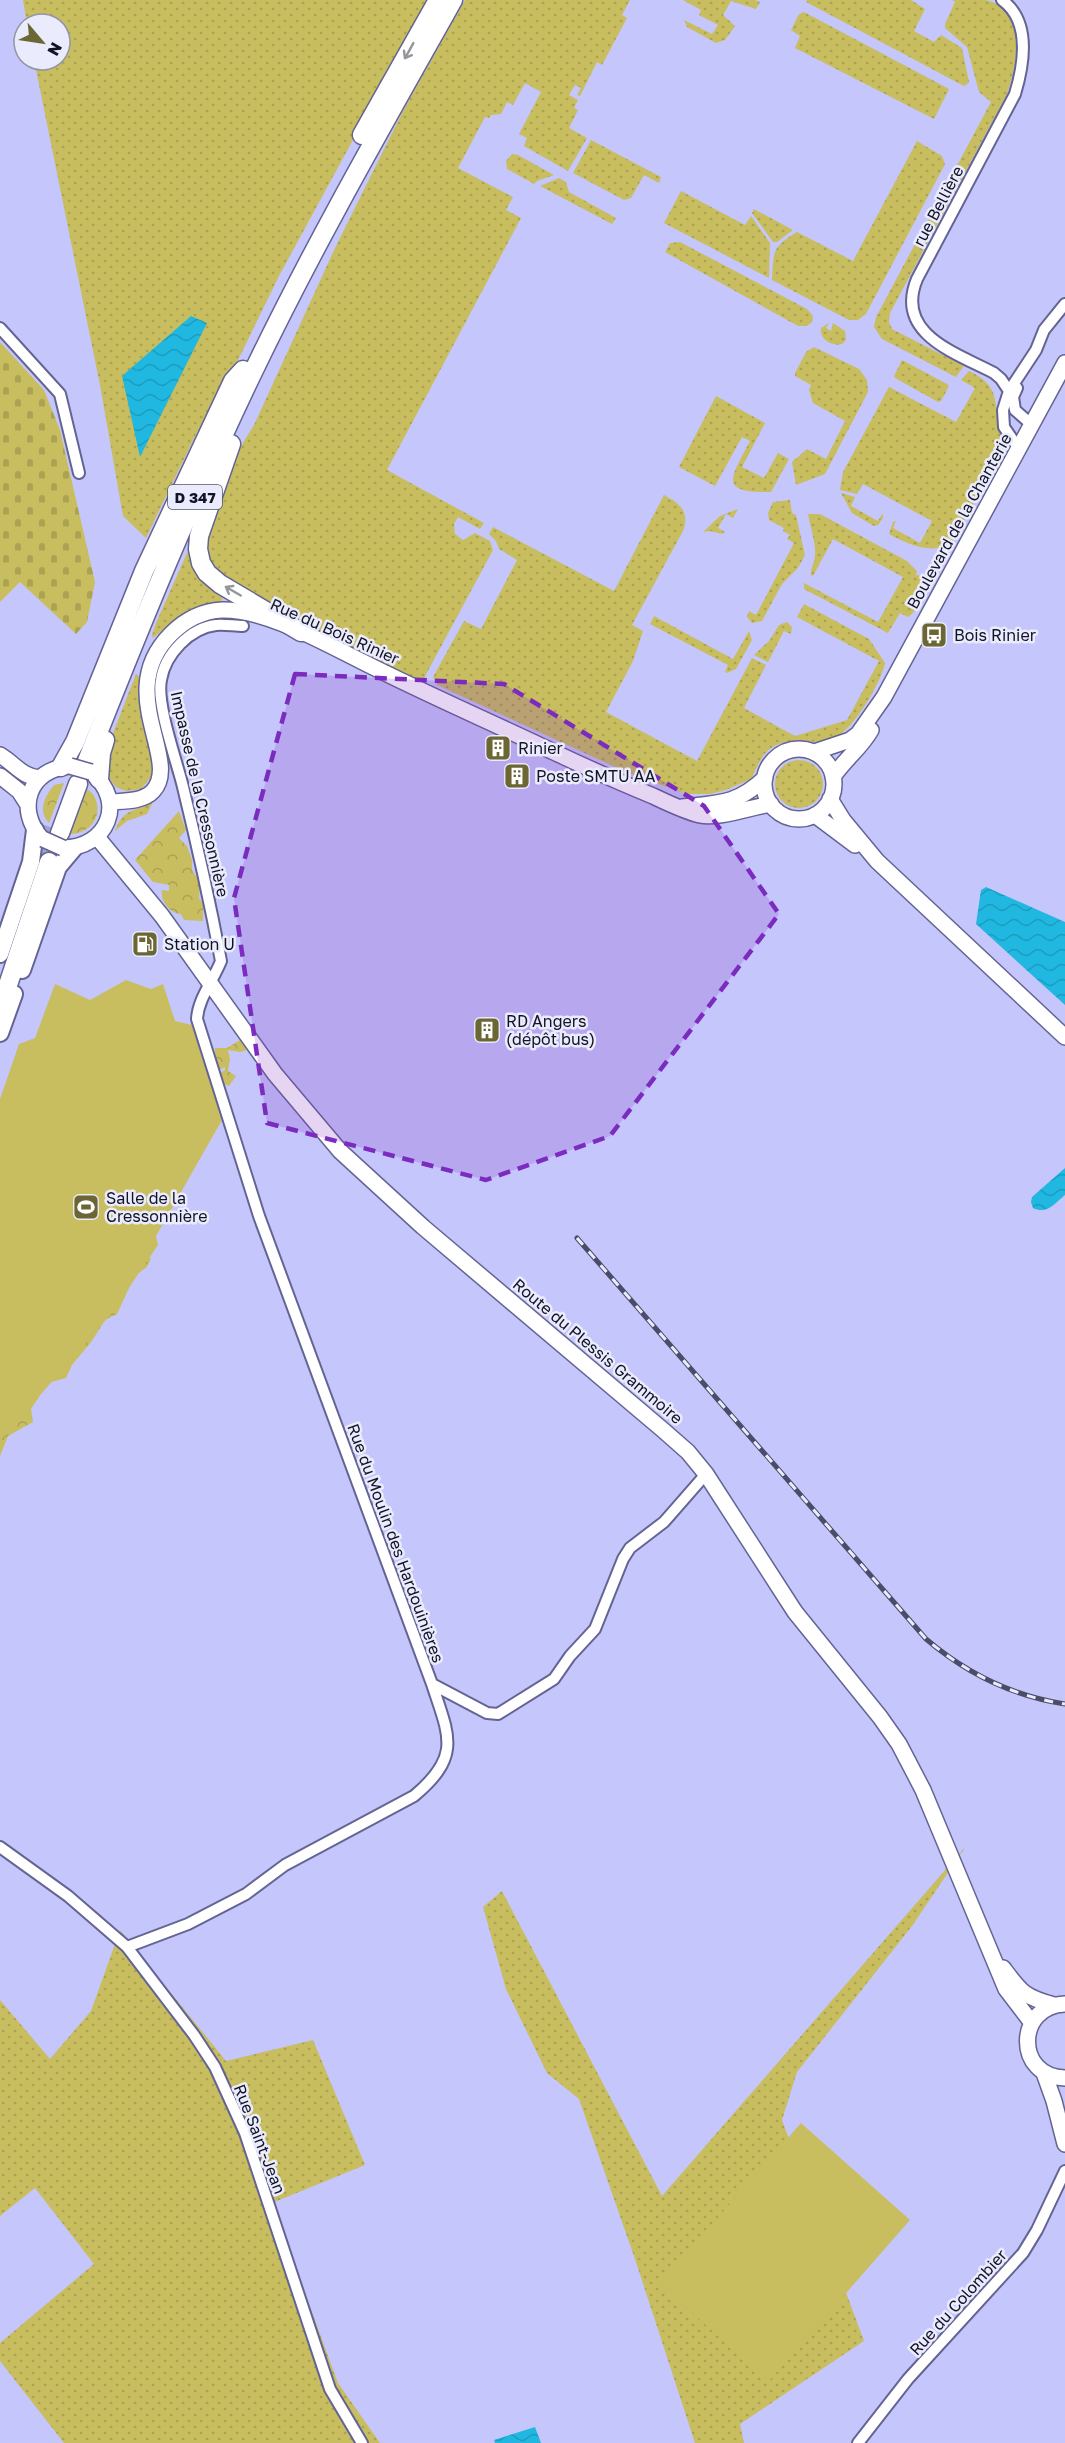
<svg xmlns="http://www.w3.org/2000/svg" width="1065" height="2443" font-family="'Golos Text',sans-serif">
  <style>
    .grass { fill: url(#grass-dots) }
    .forest { fill: url(#forest-crowns) }
    .cemetery { fill: url(#cemetery-stones) }
    .garden { fill: #c8be5f }
    .water { fill: url(#water-waves) }
    .lines { fill: none; stroke-linecap: round; stroke-linejoin: round }
    .highway-tunnel { stroke: #a1a2d1; stroke-width: 18; stroke-dasharray: 18 9; stroke-linecap: butt }
    .street-casing { stroke: #646494; stroke-width: 14 }
    .secondary-casing { stroke: #646494; stroke-width: 18 }
    .primary-casing { stroke: #646494; stroke-width: 20 }
    .highway-casing { stroke: #646494; stroke-width: 21 }
    .street { stroke: #fff; stroke-width: 10 }
    .secondary { stroke: #fff; stroke-width: 15 }
    .primary { stroke: #fff; stroke-width: 16 }
    .highway { stroke: #fff; stroke-width: 18 }
    .rail-casing { stroke: #4b4c6a; stroke-width: 5 }
    .rail { stroke: #eaebfc; stroke-width: 3; stroke-dasharray: 9; stroke-linecap: butt }
    .secondary-bridge-casing { stroke: #646494; stroke-width: 18; stroke-linecap: butt }
    .secondary-bridge { stroke: #fff; stroke-width: 15 }
    .oneway { stroke: #95959d }
    .marked { fill: #7b2cbf; fill-opacity: 0.2; stroke: #7b2cbf; stroke-width: 4.5; stroke-dasharray: 12 8; stroke-linejoin: round }
    .labels { text-anchor: middle; dominant-baseline: central; stroke-width: 5; stroke-linejoin: round; paint-order: stroke }
    .shield { fill: #eaebfc; stroke: #545466; stroke-width: 1.5 }
    .shield-label { font-size: 15px; font-weight: bold; fill: #131326 }
    .street-label { font-size: 16px; fill: #131326; stroke: #eaebfc }
    .poi-label { font-size: 16px; fill: #131326; stroke: #eaebfc; text-anchor: start }
  </style>
  <defs>
    <pattern id="grass-dots" width="8" height="8" patternUnits="userSpaceOnUse" patternTransform="scale(1.5)"><rect width="8" height="8" fill="#c8be5f"/><path d="M2 2h.1M6 6h.1" fill="none" stroke="#aba252" stroke-width="1.8" stroke-linecap="round"/></pattern>
    <pattern id="forest-crowns" width="20" height="18" patternUnits="userSpaceOnUse" patternTransform="scale(1.5)"><rect width="20" height="18" fill="#c8be5f"/><path d="M2 6a3 3 0 1 1 6 0M12 15a3 3 0 1 1 6 0" fill="none" stroke="#aba252"/></pattern>
    <pattern id="cemetery-stones" width="16" height="16" patternUnits="userSpaceOnUse" patternTransform="scale(1.5)"><rect width="16" height="16" fill="#c8be5f"/><path d="M2 7V4a2 2 0 0 1 4 0v3zM10 15v-3a2 2 0 0 1 4 0v3z" fill="#aba252"/></pattern>
    <pattern id="water-waves" width="16" height="10" patternUnits="userSpaceOnUse" patternTransform="scale(1.5)"><rect width="16" height="10" fill="#20b7e1"/><path d="M0 5q4-4 8 0t8 0" fill="none" stroke="#1c9cc1"/></pattern>
  </defs>
  <rect width="100%" height="100%" fill="#c5c6fc"/>
  <!-- grass -->
  <path class="grass" d="M23,0h406l-150,276 -76,156 -5,-2 -52,108 -23,-22 -23,-131 -66,-325h26v-36h-33z
    M465,0h165l-8,15 5,3 -25,47 -5,-3 -17,34 -3,-1 4,-7 -6,-3 -6,10 9,5 -4,8 4,2 -9,18 18,10 -19,33 -44,-25 3,-8 -8,-4 22,-42 -16,-9 -12,22 -6,-3 -6,12 -10,1 -2,3 -4,-1 -27,51 55,29 -7,13 15,8 -134,252 97,53 -4,6 -22,-12 -4,7 1,10 8,6 12,-7 15,8 3,9 -70,130 -5,3 -191,-100 -9,-6 -14,-22c2,-12 2,-25 5,-37 8,-34 27,-64 45,-93l81,-177 68,-137z
    M683,0h72l5,2 -4,7 -25,-8 -8,14 12,11 -10,14 -9,3 -29,-16 -3,-7 28,14 6,-9 -19,-10 2,-5z
    M807,0h104l14,9 -11,22 20,11 7,-7 21,13 7,34 -4,4 -3,-1 -156,-83z
    M952,0c10,0 23,0 33,0 43,8 32,66 22,94l-117,219 -1,9 3,7 72,37 -8,11 -74,-38 -8,-12 2,-10 115,-215 -12,-10 -12,-45 -22,-19v-4l10,-22z
    M804,12l145,77 -15,30 -139,-71 5,-12 -9,-6 8,-16z
    M591,140l70,37 -2,6 -15,-8 -13,23 -7,2 -51,-27z
    M917,141l25,15 3,8 -79,150 -8,6h-9l-77,-40c2,-29 -1,-32 25,-48l56,29z
    M512,154l6,1 36,20 -17,6 -3,3 -27,-15 -1,-8z
    M559,178l7,4 3,10 47,26 -4,6 -72,-38z
    M681,191l64,34 6,-9 19,27 -1,35 -105,-55z
    M754,209l39,21 -16,12h-4l-21,-29z
    M680,242l127,67 6,7 -1,6 -5,4h-9l-133,-74 5,-9z
    M829,323l-3,5 5,3 2,-8 12,8 1,9 -4,4c-10,3 -23,-5 -21,-16z
    M814,347l45,22 8,11 1,12 -43,82 -29,11 -4,-23 15,-13 19,10 19,-38 -32,-18 -4,-13 2,-5 -16,-9v-3l11,-21z
    M902,360l45,24 2,2 -8,15 -3,1 -43,-24 -1,-2z
    M969,371c32,15 25,31 30,60 2,7 5,12 5,19l-50,89c-18,19 -47,5 -65,-5l4,-12 3,-1 -3,7 27,15 12,-22 -69,-37 -6,10 -17,-4 3,-18 46,-85 67,35 19,-34 -14,-8z
    M716,396l49,27 -23,44 22,11 14,-25 11,6 -18,33c-54,1 -40,-14 -21,-51l-8,-4 -27,49 -36,-19z
    M841,493l14,4 -4,9 27,15 5,-8v5l-5,7 -4,1 -22,-13z
    M664,495c15,8 25,15 20,34l-52,96 11,6 -10,30 -27,51 91,49 55,-103 14,7 -22,43 51,28 52,-16 32,-59 -82,-44 7,-13 65,35 16,24c-4,20 -34,72 -55,77 -20,5 -40,-4 -59,8 -11,8 -14,20 -20,31l-25,11 -16,4h-24l-60,-22 -189,-87 -4,-8 31,-56 17,8 36,-69 -18,-11 -3,-8 -7,-7 4,-7 121,64z
    M790,500l2,13 4,2 9,40 -7,13 -16,16 -20,37 -10,2 -5,-6 2,-6 7,4 38,-72 -7,-4 3,-4 -7,-4 1,-3 -15,-8 -1,-7 5,-11z
    M738,509l-5,9 -7,-4 -8,14 7,4 -2,2 -13,-3 -7,1 17,-16z
    M808,514h12l87,47 10,10 -1,4 5,1c7,14 -1,32 -13,41l-8,-4 -12,20 -84,-44v-6l74,39 25,-45 -70,-38 -20,37 -2,-1c-1,-7 4,-12 4,-20 1,-13 -5,-28 -7,-41z
    M191,544l33,52 -4,7 -29,8 -21,13 -17,14 -1,-3 4,-12z
    M654,616l79,43 16,-28 3,9 -16,29 -9,4 -2,-1 3,-7 -78,-41z
    M787,622l5,5 -1,7 -7,-3 -16,31 -14,-7 15,-14 10,-16z
    M136,674l4,3 1,27 11,62 -1,11 -10,12 -15,2 -10,-4 -10,-13 2,-28z
    M775 784a24 24 0 1 1 48 0a24 24 0 1 1-48 0Z
    M153,802l-6,12 -20,7 -12,10c9,-24 19,-18 38,-29z
    M966,1846l-54,80 -115,146 -15,48 82,221 -124,83 4,19h-49l-60,-184 -56,-160 -32,-26 -41,-84 -23,-82 19,-16 160,305z
    M120,1930l106,131 87,-21 52,125 -93,38 66,180 42,60h-316l-64,-82v-18l94,-79 -59,-76 -35,28v-216l50,59 41,-48z"/>
  <!-- forest -->
  <path class="forest" d="M64,783l-15,40c-12,-12 -4,-27 5,-38z
    M85,787c3,3 9,7 10,11 9,20 -7,37 -27,36z
    M179,811l7,19 -7,8 8,8 5,14v10l8,12 -1,16 4,6v17l-19,-1 -3,-6c-12,-1 -21,-14 -19,-24l7,1v-6l-16,-3 -18,-22z
    M240,1040l7,10 -7,2 -12,-2 2,9 -2,12 8,5 -7,10 -9,-4v-9l5,-3v-3l-6,3 -3,-4 -1,-18h12z
    M144,1253l7,6 -5,9 -11,7 -18,39 -12,6 -13,21 -20,24 -6,13 -18,5 -17,26 2,13 -25,14 -8,20v-59z"/>
  <!-- cemetery -->
  <path class="cemetery" d="M0,342l44,48 16,40 35,152 -8,40 -11,12 -56,-52 -20,20z"/>
  <!-- garden -->
  <path class="garden" d="M126,980l25,9 12,-5 12,37 17,4 30,95 -66,116 2,9 -47,69 -111,127v-342l19,-55 16,-6 20,-54 35,16z
    M801,2123l109,97 -141,161 -110,-97z"/>
  <!-- water -->
  <path class="water" d="M191,316l16,7 -67,134 -18,-81z
    M986,887l79,35v83l-89,-81 5,-34z
    M1065,1168v27c-10,8 -18,20 -32,13l-2,-6 1,-5z
    M535,2427l6,16h-46l-1,-3z"/>
  <g class="lines">
    <!-- highway-tunnel -->
    <path class="highway-tunnel" d="M42,859l11,-31"/>
    <defs>
      <path id="street" d="M1002,0c29,21 22,64 13,94l-98,185c-23,55 39,74 77,94l7,6 8,12
        M0,328l60,66 19,79
        M1017,388l-4,9 2,13 17,15
        M1019,449l-15,-22 -1,-17 6,-19 27,-41 8,-20 21,-26
        M432,1684l55,29 11,1 56,-35 16,-23 25,-27 28,-70 7,-11 34,-26 42,-48
        M0,1847l68,49 59,51 67,88 21,32 30,66 85,256 32,54
        M127,1947l61,-23 58,-30 39,-29 129,-69c48,-40 35,-60 18,-112l-173,-468 -62,-197c1,-20 16,-38 24,-58 -11,-58 -24,-117 -38,-174 -6,-25 -27,-83 -22,-107 4,-26 29,-52 55,-55 8,-1 18,1 27,1
        M858,2443l50,-64 115,-126 14,-23 28,-59"/>
      <path id="secondary" d="M764 784a35 35 0 1 1 70 0a35 35 0 1 1-70 0Z
        M814,752l36,-12 8,-6 26,-37 181,-334
        M0,755c15,9 22,22 40,23
        M0,776l19,15 9,14
        M833,777c11,-17 28,-29 38,-47
        M830,799l13,21 34,41 188,176
        M110,802c13,-1 33,0 43,-11 29,-31 -40,-99 18,-157 14,-14 31,-23 51,-24 43,-1 101,32 139,51 65,33 132,62 197,93 32,15 63,29 95,42 15,7 31,15 47,19 18,4 51,-8 71,-11
        M682,807c37,-4 54,-2 83,-29
        M815,815l40,30
        M97,837l65,79 113,158 65,77 83,76 240,203 25,22 18,22 89,138 85,105 19,27 24,46 83,199 26,34
        M42,839c-27,-30 -13,-70 28,-73
        M63,848c44,0 64,-46 29,-75
        M1003,1968c18,24 21,29 51,37
        M1065,2004c-50,2 -50,73 0,74
        M1044,2073l10,28 11,43"/>
      <path id="primary" d="M0,954l31,-92 4,-32
        M22,970l36,-103 16,-19
        M0,1033l14,-39"/>
      <path id="highway" d="M362,135l76,-135
        M231,444l-32,92 -1,13 3,14 6,10 13,11 81,48
        M87,761c52,-132 105,-262 166,-389 61,-127 131,-249 200,-372
        M61,767l14,-25 69,-171 89,-190 10,-11
        M99,779l2,-26 4,-13
        M60,833l18,-49
        M0,1009l49,-147"/>
    </defs>
    <!-- street casing -->
    <use href="#street" class="street-casing"/>
    <!-- secondary casing -->
    <use href="#secondary" class="secondary-casing"/>
    <!-- primary casing -->
    <use href="#primary" class="primary-casing"/>
    <!-- highway casing -->
    <use href="#highway" class="highway-casing"/>
    <!-- street -->
    <use href="#street" class="street"/>
    <!-- secondary -->
    <use href="#secondary" class="secondary"/>
    <!-- primary -->
    <use href="#primary" class="primary"/>
    <!-- highway -->
    <use href="#highway" class="highway"/>
    <defs>
      <path id="rail" d="M577,1238l349,401c40,34 86,57 139,65"/>
    </defs>
    <!-- rail casing -->
    <use href="#rail" class="rail-casing"/>
    <!-- rail -->
    <use href="#rail" class="rail"/>
    <defs>
      <path id="secondary-bridge" d="M70,766l21,6
        M43,839l20,9"/>
    </defs>
    <!-- secondary-bridge casing -->
    <use href="#secondary-bridge" class="secondary-bridge-casing"/>
    <!-- secondary-bridge -->
    <use href="#secondary-bridge" class="secondary-bridge"/>
  </g>
  <!-- one-way arrows -->
  <defs><path id="oneway-shaft" d="M-6 0H5M1.5-3L5.5 0L1.5 3" fill="none" stroke-width="1.6" stroke-linecap="round" stroke-linejoin="round" transform="scale(1.5)"/></defs>
  <g class="oneway">
    <use href="#oneway-shaft" transform="translate(409 51) rotate(119)"/>
    <use href="#oneway-shaft" transform="translate(233 591) rotate(-150)"/>
  </g>
  <!-- marked area -->
  <path class="marked" d="M295,674l209,10 200,122 75,108 -169,222 -124,44 -219,-57 -33,-225z"/>
  <!-- icons -->
  <defs>
    <symbol id="bus-square" viewBox="-11 -11 22 22"><rect x="-9" y="-9" width="18" height="18" rx="4" fill="#6b6633" stroke="#eaebfc"/><path d="M-5-6H5V4H4V6H2V4H-2V6H-4V4H-5ZM-3.5-4V0h7V-4ZM-3.5 1.2v1.5H-2V1.2ZM2 1.2v1.5H3.5V1.2Z" fill="#fff"/></symbol>
    <symbol id="building-square" viewBox="-11 -11 22 22"><rect x="-9" y="-9" width="18" height="18" rx="4" fill="#6b6633" stroke="#eaebfc"/><path d="M-4-6H4V6H1V3H-1V6H-4ZM-2.5-4.3h1.7v1.8h-1.7ZM.8-4.3h1.7v1.8H.8ZM-2.5-1h1.7V.8h-1.7ZM.8-1h1.7V.8H.8Z" fill="#fff"/></symbol>
    <symbol id="fuel-square" viewBox="-11 -11 22 22"><rect x="-9" y="-9" width="18" height="18" rx="4" fill="#6b6633" stroke="#eaebfc"/><path d="M-5.5-6h7V0h2V4h1.3V-2.5L3-4.5l.8-.8L6-3V5H2.5V1h-1V6h-7ZM-4.2-4.7v3.2H.2V-4.7Z" fill="#fff"/></symbol>
    <symbol id="stadium-square" viewBox="-11 -11 22 22"><rect x="-9" y="-9" width="18" height="18" rx="4" fill="#6b6633" stroke="#eaebfc"/><path d="M0-5a6.5 5 0 1 0 0 10a6.5 5 0 1 0 0-10ZM-3.5-1.8h7v3.6h-7Z" fill="#fff"/></symbol>
  </defs>
  <g fill-rule="evenodd">
    <use href="#bus-square" x="919" y="620" width="30" height="30"/>
    <use href="#building-square" x="483" y="733" width="30" height="30"/>
    <use href="#building-square" x="502" y="761" width="30" height="30"/>
    <use href="#fuel-square" x="130" y="929" width="30" height="30"/>
    <use href="#building-square" x="472" y="1015" width="30" height="30"/>
    <use href="#stadium-square" x="71" y="1192" width="30" height="30"/>
  </g>
  <g class="labels">
    <!-- shield labels -->
    <rect class="shield" x="168" y="485" width="54" height="24" rx="4.5"/>
    <g class="shield-label">
      <text x="195" y="497">D 347</text>
    </g>
    <!-- street labels -->
    <g class="street-label">
      <text transform="translate(938 206) rotate(-62)">rue Bellière</text>
      <text transform="translate(959 521) rotate(-61)">Boulevard de la Chanterie</text>
      <text transform="translate(335 631) rotate(24)">Rue du Bois Rinier</text>
      <text transform="translate(200 794) rotate(77)">Impasse de la Cressonnière</text>
      <text transform="translate(598 1351) rotate(40)">Route du Plessis Grammoire</text>
      <text transform="translate(396 1543) rotate(70)">Rue du Moulin des Hardouinières</text>
      <text transform="translate(260 2139) rotate(69)">Rue Saint-Jean</text>
      <text transform="translate(958 2302) rotate(-48)">Rue du Colombier</text>
    </g>
    <!-- poi labels -->
    <g class="poi-label">
      <text x="954" y="635">Bois Rinier</text>
      <text x="518" y="748">Rinier</text>
      <text x="536" y="776">Poste SMTU AA</text>
      <text x="164" y="944">Station U</text>
      <text x="506" y="1021">RD Angers<tspan x="506" dy="18">(dépôt bus)</tspan></text>
      <text x="106" y="1198">Salle de la<tspan x="106" dy="18">Cressonnière</tspan></text>
    </g>
  </g>
  <!-- north arrow -->
  <g transform="translate(42 42) rotate(119)"><circle r="28" fill="#eaebfc" stroke="#9495a6" stroke-width="1.5"/>
  <path d="M0-4.5L10 22L0 15L-10 22Z" fill="#6b6633"/>
  <text y="-9" font-size="16" font-weight="bold" text-anchor="middle" fill="#131326">N</text>
  </g>
</svg>
